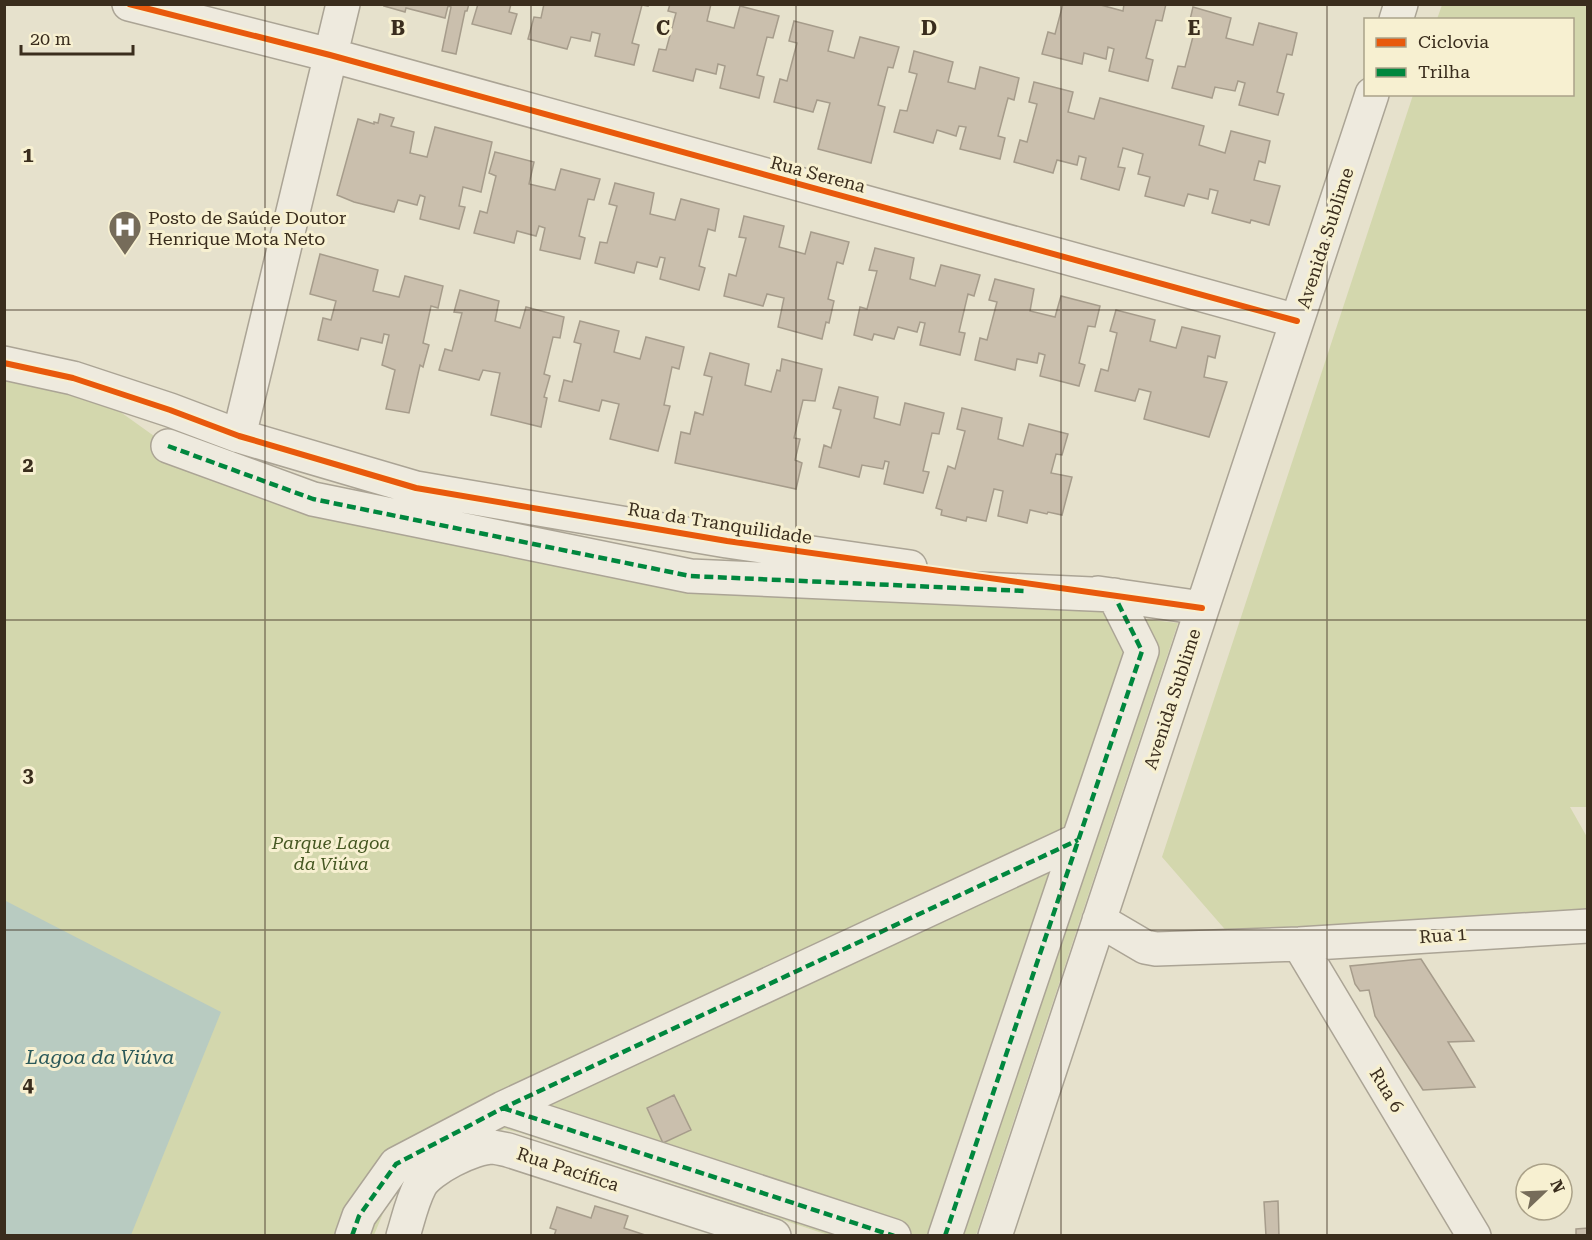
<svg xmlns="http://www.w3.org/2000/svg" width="1592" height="1240" font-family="'Roboto Serif',serif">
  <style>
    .green { fill: #d3d7ad }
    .water { fill: #b8cbc1 }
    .building { fill: #cabfad; stroke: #a69c8b; stroke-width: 1.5 }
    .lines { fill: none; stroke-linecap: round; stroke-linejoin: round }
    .street-casing { stroke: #aba495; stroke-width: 36 }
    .street { stroke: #eeeade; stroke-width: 33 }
    .quiet { stroke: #00873e; stroke-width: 4.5; stroke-dasharray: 9 4.5; stroke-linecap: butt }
    .cycleway-casing { stroke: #f7f0d1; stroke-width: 10 }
    .cycleway { stroke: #e8590c; stroke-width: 6 }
    .grid { fill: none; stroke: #3a2d1d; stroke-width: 1.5; stroke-opacity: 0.55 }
    .labels { text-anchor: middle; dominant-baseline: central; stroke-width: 6; stroke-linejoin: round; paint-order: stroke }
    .street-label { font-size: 18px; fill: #3a2d1d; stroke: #f7f0d1 }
    .poi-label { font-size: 18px; fill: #3a2d1d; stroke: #f7f0d1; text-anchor: start }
    .park-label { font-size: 18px; font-style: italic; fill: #455722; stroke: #f7f0d1 }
    .water-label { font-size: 20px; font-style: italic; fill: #2b595a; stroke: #f7f0d1 }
    .grid-label { font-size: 20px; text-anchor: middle; font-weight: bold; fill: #3a2d1d; stroke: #f7f0d1; stroke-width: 6; stroke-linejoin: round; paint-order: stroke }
  </style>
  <rect width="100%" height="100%" fill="#e6e1cc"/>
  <!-- green -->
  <path class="green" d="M1442,5h145l1,802h-18l17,30v74l-358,23 -67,-77 251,-762 159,-1v-74l-135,-1z
    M5,363l68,15 95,68 522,129 424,20 11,22 53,6 -202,612h-148l-307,-102 -17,-4 -110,58 -20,48 -369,1z"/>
  <!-- water -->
  <path class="water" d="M4,900l217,112 -90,223h-126z"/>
  <!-- building -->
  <path class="building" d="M385,4h84l-2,7h-2l-9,43 -14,-3 9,-44 -3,-1 -3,12 -39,-10 -1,4 -21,-6z
    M478,4h33l-2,8 8,2 -6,20 -39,-10z
    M544,4h104v2l-6,-1 -10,38 7,2 -5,20 -39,-9 5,-22 -8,-2 -2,9 -19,-4 -4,12 -39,-10 6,-22 7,1z
    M670,4h41l-4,17 27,7 6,-22 39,10 -6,22 -6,-1 -10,38 7,2 -5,21 -39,-10 5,-22 -7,-2 -2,10 -20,-5 -3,12 -40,-10 6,-22 7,1 10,-37 -8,-2z
    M1063,4h34l26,7 1,-7h42l-4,17 -6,-1 -10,38 7,2 -5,21 -39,-10 5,-22 -6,-2 -2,12 -22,-6 -2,11 -40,-10 6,-22 7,2z
    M1193,7l38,11 -5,20 27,7 6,-22 38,10 -5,22 -5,-1 -10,38 7,2 -6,21 -39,-10 6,-22 -7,-2 -3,10 -20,-4 -3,11 -40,-10 6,-22 7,1 10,-38 -7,-1z
    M794,21l39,10 -5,20 26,7 6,-21 39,10 -6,21 -5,-1 -10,38 7,2 -14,56 -53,-14 12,-46 -13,-3 -4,12 -39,-10 6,-23 7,2 10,-38 -8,-2z
    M914,51l39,11 -5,20 27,7 5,-22 39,11 -5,22 -6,-2 -10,38 7,2 -5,21 -40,-10 6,-22 -7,-1 -3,10 -19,-6 -4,13 -39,-11 6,-22 7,1 10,-37 -8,-2z
    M1034,82l39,10 -5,20 26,7 6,-21 104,28 -5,19 26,8 6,-22 39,10 -5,22 -6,-2 -5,19 26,6 -11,39 -18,-5 -1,3 -38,-10 6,-22 -8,-2 -2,10 -20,-5 -4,12 -39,-10 5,-19 -12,-3 5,-20 -20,-6 -5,19 7,1 -6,22 -38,-11 5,-21 -7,-2 -2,9 -20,-5 -4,13 -39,-11 6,-22 7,2 10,-38 -8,-2z
    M380,114l14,4 -3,8 23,6 -4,21 17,4 8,-30 57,15 -11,50 -18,-5 -4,19 6,1 -6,22 -39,-10 5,-22 -5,-2 -3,10 -19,-5 -4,12 -40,-10 -17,-7 21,-76 16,5v-2l4,1z
    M495,152l39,10 -5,22 26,6 6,-21 39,10 -6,21 -6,-1 -9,37 6,2 -5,21 -40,-9 5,-22 -6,-2 -3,10 -19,-5 -3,12 -40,-10 6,-22 7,2 9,-37 -7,-3z
    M615,183l39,10 -4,21 25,6 6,-21 38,10 -4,22 -7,-2 -9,37 6,2 -6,22 -39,-11 5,-21 -5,-1 -3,10 -20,-5 -3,11 -39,-10 5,-21 7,1 10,-37 -8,-2z
    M744,216l40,10 -5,21 26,7 6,-22 38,10 -6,22 -6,-2 -9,37 6,2 -5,22 -3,-1 -4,17 -44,-12 6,-29 -17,-4 -4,12 -39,-10 5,-22 7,2 10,-38 -7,-1z
    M875,248l39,10 -4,21 25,7 6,-21 39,10 -6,21 -6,-2 -9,38 6,1 -5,22 -40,-10 5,-22 -5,-1 -3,10 -19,-5 -4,12 -20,-5 -2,6 -18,-5 6,-28 7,2 10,-38 -8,-1z
    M320,254l58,16 -5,21 26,6 6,-21 38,10 -5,22 -7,-2 -8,37 6,2 -6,22 -3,-2 -11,48 -23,-4 9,-39 -13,-5 7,-30 -5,-1 -2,9 -21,-5 -3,12 -40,-10 5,-22 8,2 5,-19 -26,-7z
    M995,279l39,10 -4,22 25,6 6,-21 39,10 -5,21 -7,-1 -9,37 6,2 -6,21 -39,-10 5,-21 -6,-2 -2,10 -20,-4 -2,11 -40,-10 5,-22 7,2 10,-38 -8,-2z
    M460,290l39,11 -4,20 25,7 6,-21 38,10 -4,21 -7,-1 -9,37 6,2 -6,21 3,1 -6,29 -50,-12 9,-42 -17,-3 -4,10 -40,-10 6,-21 7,2 10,-38 -8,-1z
    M1116,310l39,10 -5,21 26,7 6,-21 38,9 -5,22 -7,-2 -4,21 23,5 -18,55 -65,-18 7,-27 -12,-3 -4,12 -40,-10 6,-22 7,2 9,-38 -7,-2z
    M580,321l39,10 -5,21 26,7 6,-22 38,10 -5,22 -7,-2 -8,38 6,1 -12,45 -48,-12 9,-35 -17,-4 -3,11 -40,-10 5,-21 8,2 9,-38 -7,-2z
    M710,353l39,11 -4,21 26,7 6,-22 3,1 2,-12 40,10 -7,32 -12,-1 -9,38 6,1 -5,21 7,3 -6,26 -121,-26 6,-31 9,2 5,-22 8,3 9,-38 -8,-2z
    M839,387l39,10 -4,21 26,7 5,-22 39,10 -5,21 -7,-1 -9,38 6,1 -6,21 -39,-9 5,-22 -4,-1 -2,8 -21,-4 -3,12 -40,-10 5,-22 7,3 10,-38 -8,-2z
    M962,408l40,10 -4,21 25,7 6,-22 39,10 -6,21 -6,-1 -5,19 21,4 -10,38 -14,-3 -1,2 -17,-4 -3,13 -29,-7 5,-25 -9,-2 -8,32 -19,-4 -1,4 -25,-6 1,-5 -6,-2 12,-42 7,3 10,-38 -8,-2z
    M1421,959l53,82 -26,1 27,45 -52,3 -48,-74 -6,-26 -9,1 -5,-7 -5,-18z
    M674,1095l17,35 -28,13 -16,-35z
    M1278,1201l1,35h-13l-2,-34z
    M595,1206l33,10 -4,12 24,8h-94l2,-6 -6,-2 7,-21 34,11z
    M1588,1228v8h-12v-7z"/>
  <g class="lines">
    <defs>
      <path id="street" d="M129,4l201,51 967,266
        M1396,20l5,-16
        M4,363l69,15 97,32 69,26 177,52 311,53 183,26
        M239,436l104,-432
        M168,446l145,53 377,77 424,19 28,56 -197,585
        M1098,593l104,15
        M1099,920l46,27 11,2 143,-5 289,-18
        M1299,944l175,292
        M503,1108l391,128
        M352,1236l7,-20 37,-52 107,-56 575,-268
        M403,1236c5,-16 9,-35 17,-50 9,-17 54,-39 73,-39 6,1 12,2 18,4l263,85
        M995,1236l377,-1142"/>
    </defs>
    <!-- street casing -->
    <use href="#street" class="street-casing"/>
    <!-- street -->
    <use href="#street" class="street"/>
    <!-- quiet -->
    <path class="quiet" d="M168,446l145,53 377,77 336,15
      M503,1108l391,128
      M352,1236l7,-20 37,-52 107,-56 575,-268
      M945,1236l197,-585 -28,-56h-2"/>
    <defs>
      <path id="cycleway" d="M129,4l201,51 967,266
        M4,363l69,15 97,32 69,26 177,52 311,53 475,67"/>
    </defs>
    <!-- cycleway casing -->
    <use href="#cycleway" class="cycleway-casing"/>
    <!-- cycleway -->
    <use href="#cycleway" class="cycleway"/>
  </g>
  <!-- grid -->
  <path class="grid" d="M265,4v1232M531,4v1232M796,4v1232M1061,4v1232M1327,4v1232M4,310h1584M4,620h1584M4,930h1584"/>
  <!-- icons -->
  <defs>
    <symbol id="hospital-pin" viewBox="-11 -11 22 30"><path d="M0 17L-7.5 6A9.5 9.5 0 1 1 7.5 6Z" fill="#766c5a" stroke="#f7f0d1"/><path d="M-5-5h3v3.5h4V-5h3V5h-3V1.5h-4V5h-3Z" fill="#fff"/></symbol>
  </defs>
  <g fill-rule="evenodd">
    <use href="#hospital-pin" x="106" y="208" width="38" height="52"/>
  </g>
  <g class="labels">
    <!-- street labels -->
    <g class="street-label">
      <text transform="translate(818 174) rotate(15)">Rua Serena</text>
      <text transform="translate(1325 238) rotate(-72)">Avenida Sublime</text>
      <text transform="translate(720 523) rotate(9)">Rua da Tranquilidade</text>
      <text transform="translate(1172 699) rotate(-72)">Avenida Sublime</text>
      <text transform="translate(1443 935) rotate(-4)">Rua 1</text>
      <text transform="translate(1387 1090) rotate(59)">Rua 6</text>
      <text transform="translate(568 1169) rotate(18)">Rua Pacífica</text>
    </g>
    <!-- poi labels -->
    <g class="poi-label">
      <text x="148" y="217">Posto de Saúde Doutor<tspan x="148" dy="21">Henrique Mota Neto</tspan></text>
    </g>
    <!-- park labels -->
    <g class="park-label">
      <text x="331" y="842">Parque Lagoa<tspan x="331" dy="21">da Viúva</tspan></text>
    </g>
    <!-- water labels -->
    <g class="water-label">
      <text x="100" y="1057">Lagoa da Viúva</text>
    </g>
  </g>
  <g class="grid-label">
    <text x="398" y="35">B</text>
    <text x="663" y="35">C</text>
    <text x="929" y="35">D</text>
    <text x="1194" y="35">E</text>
    <text x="28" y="162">1</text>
    <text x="28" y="472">2</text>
    <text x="28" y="782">3</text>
    <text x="28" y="1092">4</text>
  </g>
  <!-- border -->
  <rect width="1592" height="1240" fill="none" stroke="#3a2d1d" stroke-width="12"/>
  <!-- legend -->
  <rect x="1364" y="18" width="210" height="78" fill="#f7f0d1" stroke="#aba289" stroke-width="1.5"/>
  <rect x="1376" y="38" width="30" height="9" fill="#e8590c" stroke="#aba289" stroke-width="1.5"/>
  <text x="1418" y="48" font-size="18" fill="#3a2d1d">Ciclovia</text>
  <rect x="1376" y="68" width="30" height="9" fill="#00873e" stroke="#aba289" stroke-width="1.5"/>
  <text x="1418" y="78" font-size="18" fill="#3a2d1d">Trilha</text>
  <!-- north arrow -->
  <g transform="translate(1544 1192) rotate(67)"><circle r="28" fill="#f7f0d1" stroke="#aba289" stroke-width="1.5"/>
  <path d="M0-4.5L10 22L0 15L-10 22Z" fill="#766c5a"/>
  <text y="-9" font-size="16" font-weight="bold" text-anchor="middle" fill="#3a2d1d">N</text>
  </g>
  <!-- scale -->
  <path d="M21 45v9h112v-9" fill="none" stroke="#3a2d1d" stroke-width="3"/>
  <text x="30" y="45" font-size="18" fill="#3a2d1d" stroke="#f7f0d1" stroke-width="4.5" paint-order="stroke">20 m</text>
</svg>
